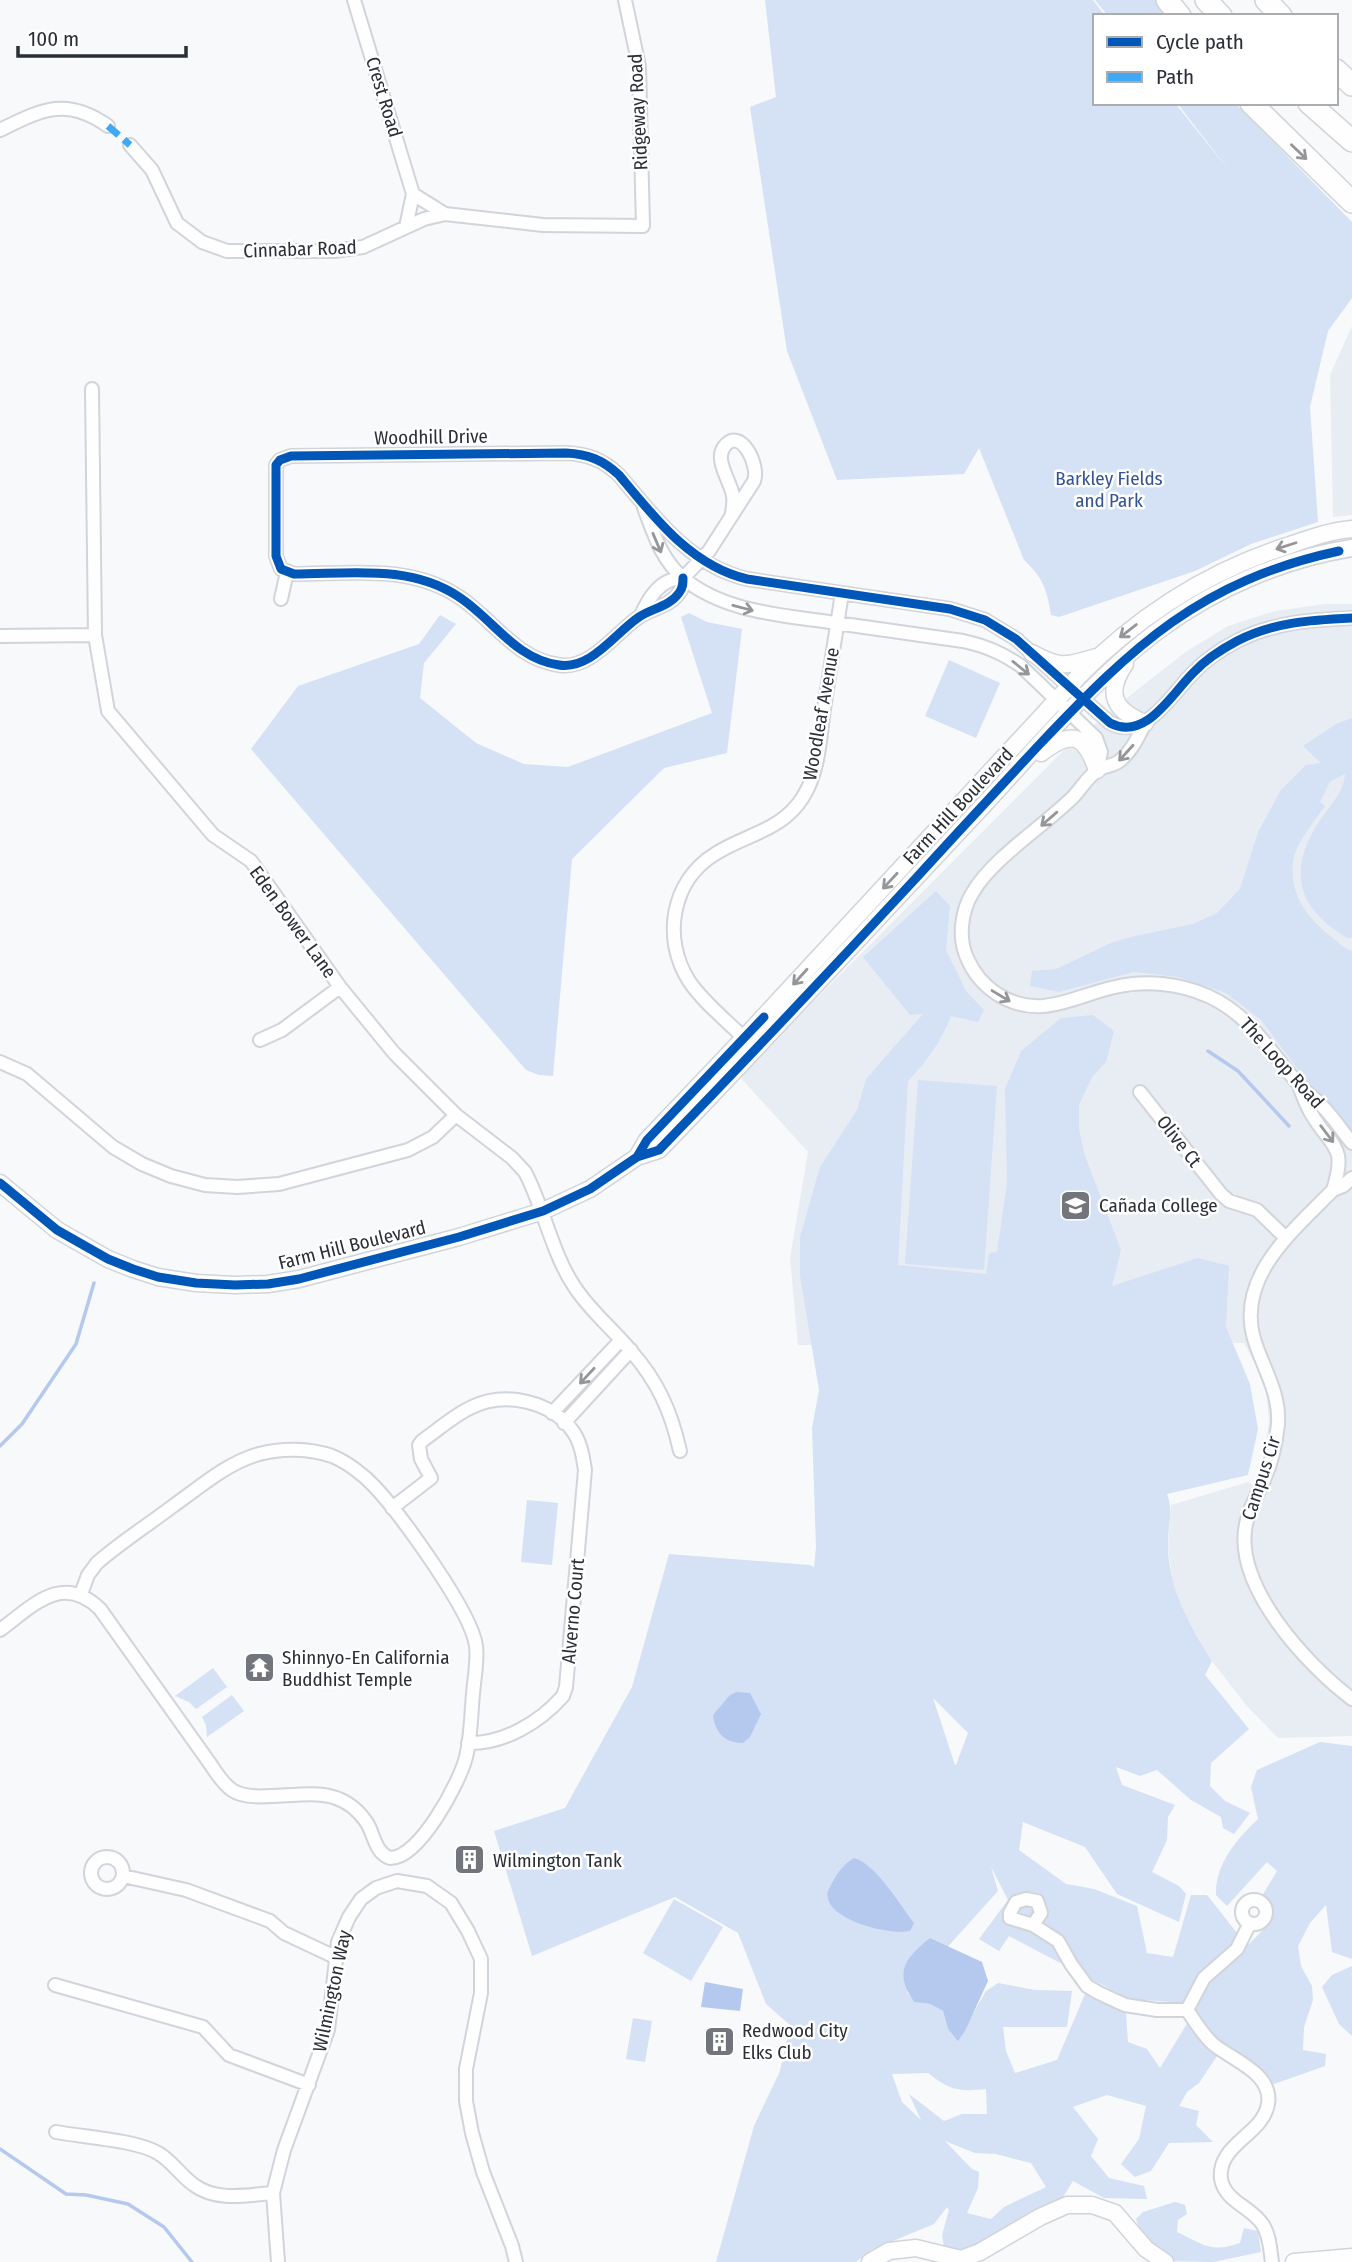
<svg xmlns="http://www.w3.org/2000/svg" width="1352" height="2262" font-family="'Fira Sans Condensed',sans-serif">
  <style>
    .built { fill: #e8edf4 }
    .green { fill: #d5e1f5; fill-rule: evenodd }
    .water { fill: #b5c9ef }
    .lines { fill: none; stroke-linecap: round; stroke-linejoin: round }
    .stream { stroke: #b5c9ef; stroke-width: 3.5 }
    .street-casing { stroke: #d1d4d9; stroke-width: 16 }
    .secondary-casing { stroke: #d1d4d9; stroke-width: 19 }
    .highway-casing { stroke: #d1d4d9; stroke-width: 24 }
    .street { stroke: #fefefe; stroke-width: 12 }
    .secondary { stroke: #fefefe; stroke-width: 16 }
    .highway { stroke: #fefefe; stroke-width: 21 }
    .quiet { stroke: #3fa9f5; stroke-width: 7; stroke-dasharray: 14 7; stroke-linecap: butt }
    .cycleway-casing { stroke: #fff; stroke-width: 13 }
    .cycleway { stroke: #0057b8; stroke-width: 9 }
    .oneway { stroke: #94969a }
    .labels { text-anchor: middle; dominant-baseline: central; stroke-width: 5; stroke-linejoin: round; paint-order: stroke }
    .street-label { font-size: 19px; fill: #2b2f37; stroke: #fff }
    .park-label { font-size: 19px; fill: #335393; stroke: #fff }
    .poi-label { font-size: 19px; fill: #2b2f37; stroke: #fff; text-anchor: start }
  </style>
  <rect width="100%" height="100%" fill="#f7f9fb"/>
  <!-- built -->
  <path class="built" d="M1352,326v189l-19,2 -3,-142z
    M1325,604h27v1132l-74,2 -32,-33 -34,-44 -29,-49 -11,-32 -4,-34 3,-41 77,-23 6,3 10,-28 5,-35 -4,-40 -21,-39 -446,2 -8,-87 18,-106 -69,-76 328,-329 70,-57 50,-39 41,-25 47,-15z"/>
  <!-- green -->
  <path class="green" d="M765,0h328l12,16h-10v87h80l56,70 -54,-70h58l117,119v76l-24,33 -18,76 8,115 -67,22 -56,27 -136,46 -8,-2c-4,-26 -8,-37 -27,-55l-45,-112 -15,26 -127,6 -50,-129 -37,-244 26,-10z
    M1095,0h60l12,16h-59z
    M689,613l18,9 35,7 -15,124 -63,15 -92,91 -19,217 -14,-1 -13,-5 -275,-321 47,-63 121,-42 21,-29 16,9 -32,39 -4,35 56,45 48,21 44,3 144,-54 -31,-96z
    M949,660l51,23 -24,55 -51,-22z
    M1352,718v220h-5c-9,-6 -19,-12 -26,-20 -33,-31 -21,-70 2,-102 10,-14 21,-25 22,-42l-15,8 -10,20 5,4c-10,14 -30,39 -32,56 -4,34 16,58 41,77 6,5 11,10 18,12v182l-20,-27 -27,-27 -44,-59 -35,-27 -48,-16 -44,-5 -75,20 -29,-6 2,-15 24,-2 55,-26 19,-6 63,-13 24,-11 23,-24 18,-57 23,-42 25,-25 15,-2 -18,-17 33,-22z
    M936,891l14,15 -4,44 20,41 18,19 -6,12 -27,-6c-10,26 -24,45 -43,65l-10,184 88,9 3,-21 8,-1 10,-69 -2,-94 16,-38 40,-33 32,-3 21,16 -8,31 -14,15 -13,28v24l6,27 36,94 -9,36 86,-28 31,8 -3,61 24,57 8,45 -10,46 -81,19c7,18 0,35 1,53 1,44 22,78 44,114l-7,14 44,54 -38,34 -1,23 15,15 25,12 -16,21 -11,-6 -2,-11 -30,-17 -34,-30 -17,6 -24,-9 6,18 53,20 -7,12 -1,23 -15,32 27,14 7,8 -7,28 -62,-28 -32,-47 -62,-25 -4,28 47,34 28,5 43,17 10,47 26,4 18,-62h16l30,38 -11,23 -24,14 -16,33 -57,-4 -120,-63 -10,15 -20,-12 29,-39 -17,-33 7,24 -91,101 7,10 16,2 13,7 5,18 10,11 28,-49 12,-8 37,7 37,1 -5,36h-64l3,24 9,22 42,-13 28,-66 41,19 2,29 19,7 13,19 28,-46 29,34 -18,27 -12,9 -8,14 20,5 -3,14 17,17 -44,1 -18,28 -16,6 -14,-13 18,-25 7,-33 -39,-11 -34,12 25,32 -7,17 18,22 35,8 3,13 -43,-1 -31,-17 -10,16 -58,30 -35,24 -25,2 -3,-18 7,-25 -2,-3 -13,17 -63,26 -15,12h-140l38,-136 26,-55 10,-46 -24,-21 -28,-71 -63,-36 -143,59 -38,-125 71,-23 67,-121 37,-133 141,11 4,2 2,-20 -4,-119 7,-38 -19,-114v-39l20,-70 37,-57 9,-31 57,-65 -13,1 -47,-58zM933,1698l35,35 -12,32h-1zM928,2073c21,17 31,19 58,16l1,25h-25l-18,7 -35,-27 12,26 -19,-18 -10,-28zM945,2141l30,12 21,1 35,9 15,24 -42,20 -13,12 -24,-6 11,-25 1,-16 -7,-3z
    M918,1080l79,6 -13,184 -79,-6z
    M527,1500l31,3 -6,62 -31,-3z
    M213,1668l14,19 -31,22 -7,-7 -14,-6z
    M232,1695l12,16 -37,26 -1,-12 -4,-8z
    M1320,1742l32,4v213l-20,-7 -6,-47 -16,18 -12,23 3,20 11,20 1,14 -9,27 -1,23 23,4 -1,12 -51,18 -59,-45 -21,-29 15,-26 57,-57 -4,-31 15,-25 -10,-9 -40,44 -11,-11c-1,-31 21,-56 42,-76l-7,-32 6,-17z
    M674,1899l49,28 -32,54 -48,-28z
    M1352,1966v70l-13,-12 -17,-37 10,-12z
    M633,2018l19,3 -7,41 -19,-3z
    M1175,2202l10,3 2,9 -9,6 -1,12c27,13 34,21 63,11l4,-15 14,3 3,21 -48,10 -43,-1 -29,-28 -5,-14 7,-7z"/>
  <!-- water -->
  <path class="water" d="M737,1692l13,1 11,21 -11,23 -7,6c-19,0 -28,-11 -30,-28l17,-20z
    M854,1858c22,6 46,47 60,65l-4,8c-20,4 -68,-8 -80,-27 -2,-3 -2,-7 -3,-11 7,-14 13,-27 27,-35z
    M930,1938l52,24 6,19 -23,50 -7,10 -10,-12 -5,-18 -13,-7 -16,-2c-20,-30 -10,-43 16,-64z
    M705,1982l38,7 -3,22 -39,-4z"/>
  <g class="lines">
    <!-- stream -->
    <path class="stream" d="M1208,1051l30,20 51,55
      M0,1446l22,-22 54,-80 18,-61
      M0,2149l66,45 20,1 42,9 36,23 28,35"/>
    <defs>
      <path id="street" d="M354,0l59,194 -7,33
        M0,130c41,-20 66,-34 108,-4
        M130,145l22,25 25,53 25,19 25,9h107l29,-4 61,-28 21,-5 98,11 100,1 -4,-160 -14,-66
        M413,194l32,20
        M92,389l3,246 13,76 105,124 38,26 89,126 54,66 62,62 56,43 13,14c19,36 27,81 49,114 16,25 38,42 57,65 27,31 40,60 49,100
        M644,508c10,26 17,51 39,70 42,35 101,37 153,45 42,6 85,12 127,18 23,5 39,12 58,25l75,72 5,14 -4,18
        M683,578c0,5 0,10 -4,15 -10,14 -27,15 -40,24 -24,16 -48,53 -80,48 -44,-6 -66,-46 -100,-68 -49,-33 -109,-23 -165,-23l-13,-5 -5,-13v-91l4,-5 11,-4 275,-3c22,1 37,7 53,22 35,42 72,91 128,104l203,30 35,11 31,19 94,84c36,19 62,-30 84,-51 12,-13 28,-23 43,-31 37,-19 74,-21 115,-23
        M683,578l26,-27 45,-70c6,-16 -14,-56 -30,-34 -10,13 7,35 9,49 1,6 0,11 -1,17
        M281,599l6,-27
        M641,615c8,-18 20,-37 42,-37
        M0,636l95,-1
        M1145,723c-7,14 -14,30 -27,39 -6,4 -14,4 -20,8 -10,6 -17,19 -25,27 -29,29 -80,61 -100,95 -12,19 -15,46 -6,66 13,30 42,50 76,48 24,-2 48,-14 72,-19 30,-7 64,-4 93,9 40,18 60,52 87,84 9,11 21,19 30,29 10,11 18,23 27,34
        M744,1038c-18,-18 -41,-36 -55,-57 -27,-42 -18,-100 26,-127 31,-20 67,-23 88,-57 16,-25 17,-59 21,-88 6,-39 12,-77 18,-116
        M260,1040l22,-10 58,-43
        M0,1062l27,12 86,73 29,17 29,12 34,9 32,2 42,-3 129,-34 25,-13 23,-22
        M1300,1089c4,9 7,18 12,26 21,34 35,31 21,75
        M1140,1092l81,102 8,7 28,9 29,28
        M1352,1178l-9,8 -10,4c-40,41 -99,88 -78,152 9,28 25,51 23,82 -2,19 -6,38 -14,56 -7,15 -15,28 -18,44 -13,62 61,141 106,175
        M552,1413l69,-73
        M564,1423l67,-73
        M392,1508l39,-30 -10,-19 -2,-14 3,-4c16,-11 32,-26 50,-34 33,-16 81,-6 102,26 7,11 9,24 11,37l-19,217 -3,9c-23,26 -59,48 -95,47
        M0,1630c33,-24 62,-58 100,-21l111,156c6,9 12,19 21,25 21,15 73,-2 101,7 14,4 26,14 34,26 7,11 8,30 23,35 29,1 70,-76 76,-101 5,-20 5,-42 7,-63 1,-15 5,-33 3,-48 -4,-34 -76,-132 -101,-159 -11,-12 -28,-25 -43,-31 -23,-8 -50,-8 -73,-2 -32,9 -59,33 -86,52 -25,19 -52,36 -76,57l-9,12 -7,19
        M91 1873a16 16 0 1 1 32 0a16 16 0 1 1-32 0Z
        M123,1876l63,14 84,31 14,12 51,24
        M1242 1912a12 12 0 1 1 24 0a12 12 0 1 1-24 0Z
        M1250,1923l-13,26 -33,29 -17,32c8,11 15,24 26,34 19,16 60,29 55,60 -5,31 -51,40 -47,75 4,23 31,28 42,46 7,11 7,25 9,37
        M1033,1925l8,-12 -4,-12 -11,-2 -10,3 -6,11v5l23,7 25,16 13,23 16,22 12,7 26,12 32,5h30
        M55,1985l148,42 26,28 80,30
        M56,2132c27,5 80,8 102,21 14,8 23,23 36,32 23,17 53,10 79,8
        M278,2262l-5,-69 11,-43 44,-120 10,-88 11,-25 12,-18 15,-11 21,-7 30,5 24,17 17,28 13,28v34l-15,76v32l6,32 11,39 29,74 4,16"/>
      <path id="secondary" d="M1032,653c29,16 33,13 64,4
        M1125,664c-20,29 -11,47 20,59
        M1041,753c31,-23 43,-20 56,17
        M637,1157l10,-17 97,-102 334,-361c60,-61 130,-106 212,-132 20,-7 40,-14 62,-16
        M0,1183l57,47 51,29 25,10 25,8 38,6 39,2 33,-1 31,-5 160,-42 84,-26 47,-22 47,-32 22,-7c108,-112 213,-226 320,-340 57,-61 116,-134 184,-183 55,-40 121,-68 189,-79
        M870,2262l19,-11 27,-3 45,11 19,-7 60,-35 27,-12h25l23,8 31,36 19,13
        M1294,2262l58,-5"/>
      <path id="highway" d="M1167,0l13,16
        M1206,0l15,16
        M1266,0l15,16
        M1336,70l16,15
        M1251,103l101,99
        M1309,103l43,38"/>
    </defs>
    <!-- street casing -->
    <use href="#street" class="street-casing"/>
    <!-- secondary casing -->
    <use href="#secondary" class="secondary-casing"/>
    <!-- highway casing -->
    <use href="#highway" class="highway-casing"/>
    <!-- street -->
    <use href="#street" class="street"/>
    <!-- secondary -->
    <use href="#secondary" class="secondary"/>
    <!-- highway -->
    <use href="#highway" class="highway"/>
    <!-- quiet -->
    <path class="quiet" d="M108,126l22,19"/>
    <defs>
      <path id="cycleway" d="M683,578c0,5 0,10 -4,15 -10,14 -27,15 -40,24 -24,16 -48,53 -80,48 -44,-6 -66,-46 -100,-68 -49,-33 -109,-23 -165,-23l-13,-5 -5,-13v-91l4,-5 11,-4 275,-3c22,1 37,7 53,22 35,42 72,91 128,104l203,30 35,11 31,19 94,84c36,19 62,-30 84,-51 12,-13 28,-23 43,-31 37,-19 74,-21 115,-23
        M637,1157l10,-17 117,-123
        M0,1183l57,47 51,29 25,10 25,8 38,6 39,2 33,-1 31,-5 160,-42 84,-26 47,-22 47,-32 22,-7c87,-90 173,-181 258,-273 40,-44 81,-88 122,-132 94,-99 161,-164 300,-194"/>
    </defs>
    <!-- cycleway casing -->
    <use href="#cycleway" class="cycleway-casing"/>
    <!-- cycleway -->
    <use href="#cycleway" class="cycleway"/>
  </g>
  <!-- one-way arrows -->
  <defs><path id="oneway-shaft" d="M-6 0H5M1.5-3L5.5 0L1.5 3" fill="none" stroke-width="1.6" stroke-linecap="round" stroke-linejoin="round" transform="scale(1.75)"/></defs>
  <g class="oneway">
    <use href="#oneway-shaft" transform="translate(1299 152) rotate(44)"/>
    <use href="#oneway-shaft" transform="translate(657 543) rotate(67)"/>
    <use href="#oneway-shaft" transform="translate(1286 546) rotate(162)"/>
    <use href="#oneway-shaft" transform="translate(743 608) rotate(15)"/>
    <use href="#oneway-shaft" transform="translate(1128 631) rotate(142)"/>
    <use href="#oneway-shaft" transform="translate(1021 668) rotate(39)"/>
    <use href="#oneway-shaft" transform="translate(1126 753) rotate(132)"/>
    <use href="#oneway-shaft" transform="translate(1049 819) rotate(139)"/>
    <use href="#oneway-shaft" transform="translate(890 881) rotate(133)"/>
    <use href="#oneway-shaft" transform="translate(800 977) rotate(132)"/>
    <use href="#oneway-shaft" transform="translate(1001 996) rotate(31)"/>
    <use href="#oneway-shaft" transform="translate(1327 1134) rotate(53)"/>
    <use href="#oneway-shaft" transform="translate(587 1376) rotate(133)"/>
  </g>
  <!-- icons -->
  <defs>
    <symbol id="university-square" viewBox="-11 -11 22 22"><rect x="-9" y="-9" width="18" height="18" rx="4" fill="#72767c" stroke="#fff"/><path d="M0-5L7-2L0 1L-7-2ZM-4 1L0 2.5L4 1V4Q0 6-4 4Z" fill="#fff"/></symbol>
    <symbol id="temple-square" viewBox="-11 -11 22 22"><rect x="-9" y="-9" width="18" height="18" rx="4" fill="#72767c" stroke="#fff"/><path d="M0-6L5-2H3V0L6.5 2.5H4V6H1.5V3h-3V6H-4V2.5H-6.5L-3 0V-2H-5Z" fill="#fff"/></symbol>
    <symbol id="building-square" viewBox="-11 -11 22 22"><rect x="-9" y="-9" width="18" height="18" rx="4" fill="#72767c" stroke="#fff"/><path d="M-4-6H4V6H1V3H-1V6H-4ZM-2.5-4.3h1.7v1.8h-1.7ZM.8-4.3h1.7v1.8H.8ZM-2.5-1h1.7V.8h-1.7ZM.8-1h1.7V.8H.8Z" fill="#fff"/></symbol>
  </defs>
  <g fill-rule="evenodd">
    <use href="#university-square" x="1058" y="1188" width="35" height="35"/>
    <use href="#temple-square" x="242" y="1650" width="35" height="35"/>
    <use href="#building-square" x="452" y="1842" width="35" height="35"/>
    <use href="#building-square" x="702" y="2024" width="35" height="35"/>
  </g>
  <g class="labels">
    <!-- street labels -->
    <g class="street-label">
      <text transform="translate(384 97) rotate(73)">Crest Road</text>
      <text transform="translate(638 112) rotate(-93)">Ridgeway Road</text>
      <text transform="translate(300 249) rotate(-2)">Cinnabar Road</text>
      <text transform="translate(431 437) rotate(-1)">Woodhill Drive</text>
      <text transform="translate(821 714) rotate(-80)">Woodleaf Avenue</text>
      <text transform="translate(958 806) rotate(-47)">Farm Hill Boulevard</text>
      <text transform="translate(293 922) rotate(54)">Eden Bower Lane</text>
      <text transform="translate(1282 1063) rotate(48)">The Loop Road</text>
      <text transform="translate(1179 1141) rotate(52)">Olive Ct</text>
      <text transform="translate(352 1245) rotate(-14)">Farm Hill Boulevard</text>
      <text transform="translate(1261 1478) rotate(-72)">Campus Cir</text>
      <text transform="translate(573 1611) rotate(-85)">Alverno Court</text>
      <text transform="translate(332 1991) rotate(-78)">Wilmington Way</text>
    </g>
    <!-- park labels -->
    <g class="park-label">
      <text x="1109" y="478">Barkley Fields<tspan x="1109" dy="22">and Park</tspan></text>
    </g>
    <!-- poi labels -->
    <g class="poi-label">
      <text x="1099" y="1205">Cañada College</text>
      <text x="282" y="1657">Shinnyo-En California<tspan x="282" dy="22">Buddhist Temple</tspan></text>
      <text x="493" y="1860">Wilmington Tank</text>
      <text x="742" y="2030">Redwood City<tspan x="742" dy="22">Elks Club</tspan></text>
    </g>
  </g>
  <!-- legend -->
  <rect x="1093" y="14" width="245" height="91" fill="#ffffff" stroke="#aaacaf" stroke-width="2"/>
  <rect x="1107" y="37" width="35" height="10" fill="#0057b8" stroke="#aaacaf" stroke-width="2"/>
  <text x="1156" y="49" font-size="21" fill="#2b2f37">Cycle path</text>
  <rect x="1107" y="72" width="35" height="10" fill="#3fa9f5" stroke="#aaacaf" stroke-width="2"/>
  <text x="1156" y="84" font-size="21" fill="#2b2f37">Path</text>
  <!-- scale -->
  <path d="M18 46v10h168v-10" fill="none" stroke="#2b2f37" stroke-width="3.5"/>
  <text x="28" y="46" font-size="21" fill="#2b2f37" stroke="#ffffff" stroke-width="5" paint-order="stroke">100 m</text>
</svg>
